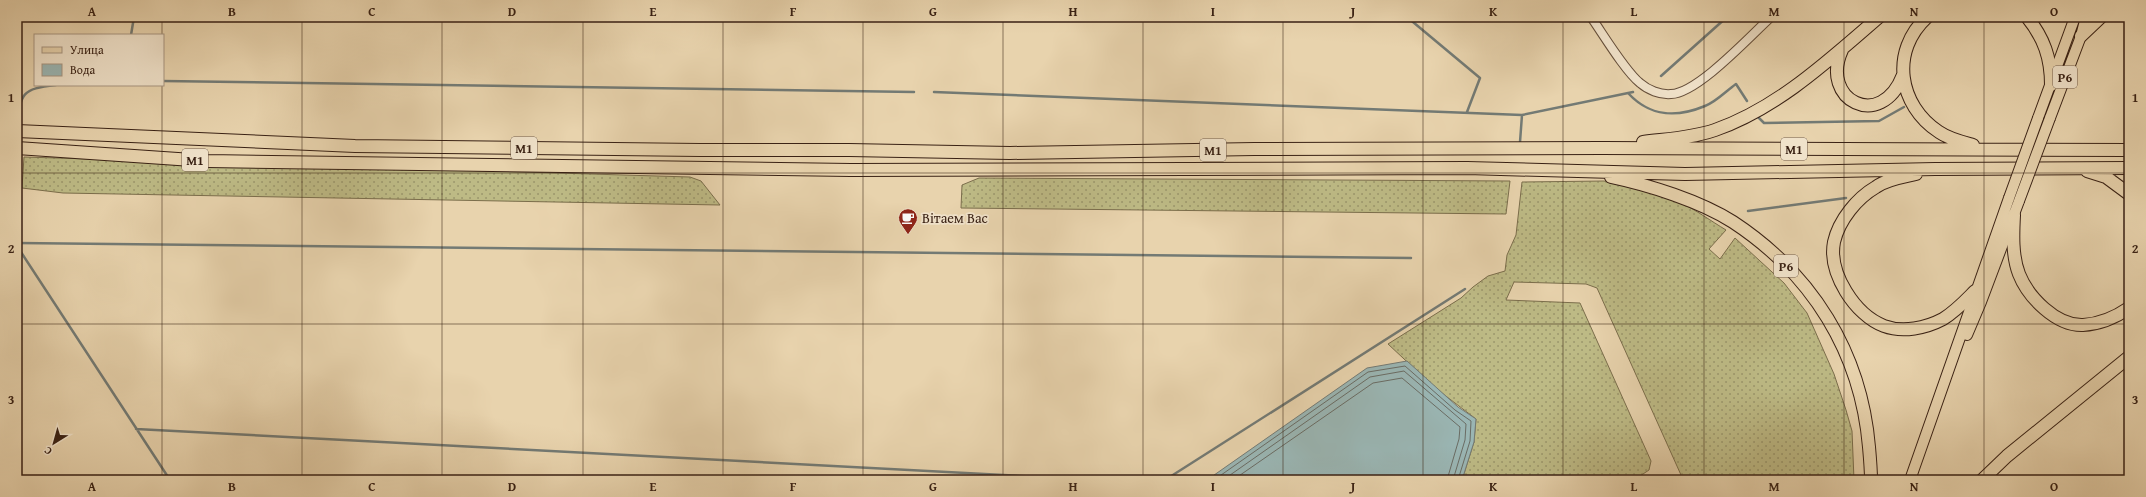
<svg xmlns="http://www.w3.org/2000/svg" width="2146" height="497" font-family="'Gentium Book Plus',serif">
  <style>
    .grass { fill: url(#grass-dots); stroke: #7b6e4c }
    .water { fill: #9ab6b4; stroke: #737a74 }
    .lines { fill: none; stroke-linecap: round; stroke-linejoin: round }
    .shore { stroke: #6a6c64; stroke-width: 1 }
    .stream { stroke: #737a74; stroke-width: 2.5 }
    .tertiary-casing { stroke: #654e3a; stroke-width: 10 }
    .primary-casing { stroke: #392114; stroke-width: 12 }
    .motorway-casing { stroke: #392114; stroke-width: 14 }
    .tertiary { stroke: #f0e2ca; stroke-width: 8 }
    .primary { stroke: #e8d3ad; stroke-width: 10 }
    .motorway { stroke: #e8d3ad; stroke-width: 12 }
    .primary-bridge-casing { stroke: #392114; stroke-width: 12; stroke-linecap: butt }
    .primary-bridge { stroke: #e8d3ad; stroke-width: 10 }
    .grid { fill: none; stroke: #392114; stroke-width: 1; stroke-opacity: 0.55 }
    .labels { text-anchor: middle; dominant-baseline: central; stroke-width: 3.5; stroke-linejoin: round; paint-order: stroke }
    .shield { fill: #f0e2ca; stroke: #705b4b; stroke-width: 1 }
    .shield-label { font-size: 13px; font-weight: bold; fill: #392114 }
    .poi-label { font-size: 14px; fill: #392114; stroke: #f0e2ca; text-anchor: start }
    .neatline { fill: none; stroke: #392114; stroke-width: 1.5 }
    .grid-label { font-size: 13px; text-anchor: middle; font-weight: bold; fill: #392114 }
  </style>
  <defs>
    <pattern id="grass-dots" width="8" height="8" patternUnits="userSpaceOnUse"><rect width="8" height="8" fill="#bdba85"/><path d="M2 2h.1M6 6h.1" fill="none" stroke="#9b976c" stroke-width="1.8" stroke-linecap="round"/></pattern>
  </defs>
  <rect width="100%" height="100%" fill="#e8d3ad"/>
  <filter id="stains"><feTurbulence type="fractalNoise" baseFrequency=".005" numOctaves="4"/><feColorMatrix values="0 0 0 0 .2 0 0 0 0 .09 0 0 0 0 .02 0 0 0 .5 -.17"/></filter>
  <radialGradient id="worn" r=".72"><stop offset=".6" stop-color="#630" stop-opacity="0"/><stop offset="1" stop-color="#630" stop-opacity=".3"/></radialGradient>
  <!-- grass -->
  <path class="grass" d="M24,157l666,20 11,4 19,24 -657,-12 -41,-5z
    M979,178l531,3 -4,33 -545,-6 1,-23z
    M1604,181c26,5 53,10 77,22 15,7 30,18 45,27l-17,19 11,10 15,-21 49,45 23,30 27,61 12,36 6,21 2,49h-184l11,-5 -84,-187 -11,-4 -72,-2 -8,18 74,3 71,158 -2,9 -9,6 11,4h-189l12,-38 2,-23 -42,-32 -46,-43 73,-46 12,-11 15,-11 17,-5 2,-16 9,-20 6,-53z"/>
  <!-- water -->
  <path class="water" d="M1407,361l51,46 18,12 -2,23 -12,38h-255l160,-112z"/>
  <g class="lines">
    <!-- shore -->
    <path class="shore" d="M1214,480l154,-108 37,-6 50,44 16,11 -1,20 -12,39
      M1223,480l147,-103 34,-6 62,53 -1,16 -12,40
      M1233,480l140,-97 29,-5 58,49 -1,12 -12,41"/>
    <!-- stream -->
    <path class="stream" d="M1407,17l73,61 -13,34
      M131,35l3,-18
      M1661,76l66,-59
      M163,81l751,11
      M934,92l588,23 111,-23
      M1628,93c22,24 48,25 77,13 11,-4 21,-15 31,-22l11,17
      M1758,117l6,6 115,-2 25,-14
      M17,126c4,-33 4,-37 39,-41
      M1520,142l2,-27
      M1748,211l98,-13
      M17,243l1394,15
      M17,246l153,234
      M136,429l962,51
      M1165,480l300,-191"/>
    <defs>
      <path id="tertiary" d="M1591,17c12,17 34,54 49,66 8,7 20,12 31,11 27,-1 79,-58 100,-77"/>
      <path id="primary" d="M2038,118l37,-101
        M2050,118l31,-82 5,-19
        M1967,335l14,-33 38,-101
        M1910,480l99,-282"/>
      <path id="motorway" d="M1927,17c-37,34 -29,88 12,115 10,7 23,10 34,13
        M2027,17c17,21 24,41 24,68
        M2081,36l20,-19
        M1842,50c-23,50 39,82 61,25
        M17,131l338,15 345,4h149l161,3 244,-4 348,-1 527,2
        M1643,142c23,-3 49,-4 72,-12 63,-22 114,-70 164,-113
        M17,148l190,13 644,9 616,-2 218,6 250,-5 194,-1
        M2087,171l19,6 23,17
        M1916,174c-13,3 -29,5 -40,13 -19,11 -37,33 -42,55 -6,31 21,73 50,84 19,7 42,2 59,-7 13,-8 22,-18 32,-28
        M1611,177c38,8 89,24 122,45 79,52 128,130 136,225 1,11 2,22 2,33
        M2014,215c-1,19 -2,41 5,59 9,23 37,52 64,51 17,-1 33,-8 46,-17
        M1982,480l25,-24 122,-99"/>
    </defs>
    <!-- tertiary casing -->
    <use href="#tertiary" class="tertiary-casing"/>
    <!-- primary casing -->
    <use href="#primary" class="primary-casing"/>
    <!-- motorway casing -->
    <use href="#motorway" class="motorway-casing"/>
    <!-- tertiary -->
    <use href="#tertiary" class="tertiary"/>
    <!-- primary -->
    <use href="#primary" class="primary"/>
    <!-- motorway -->
    <use href="#motorway" class="motorway"/>
    <defs>
      <path id="primary-bridge" d="M2009,198l29,-80
        M2019,201l31,-83"/>
    </defs>
    <!-- primary-bridge casing -->
    <use href="#primary-bridge" class="primary-bridge-casing"/>
    <!-- primary-bridge -->
    <use href="#primary-bridge" class="primary-bridge"/>
  </g>
  <!-- grid -->
  <path class="grid" d="M162,17v18M302,17v463M442,17v463M583,17v463M723,17v463M863,17v463M1003,17v463M1143,17v463M1283,17v463M1423,17v463M1563,17v463M1704,17v463M1844,17v463M1984,17v463M162,85v395M17,173h2112M17,324h2112"/>
  <!-- icons -->
  <defs>
    <symbol id="cafe-pin" viewBox="-11 -11 22 30"><path d="M0 17L-7.5 6A9.5 9.5 0 1 1 7.5 6Z" fill="#8f2418" stroke="#f0e2ca"/><path d="M-5.5-4.5H6V0H3Q3 3.5 0 3.5H-2.5Q-5.5 3.5-5.5 0ZM3-3.2v2h1.7v-2ZM-6 4.5H4V6H-6Z" fill="#fff"/></symbol>
  </defs>
  <g fill-rule="evenodd">
    <use href="#cafe-pin" x="897" y="207" width="22" height="30"/>
  </g>
  <g class="labels">
    <!-- shield labels -->
    <g class="shield">
      <rect x="2053" y="66" width="24" height="22" rx="3"/>
      <rect x="511" y="137" width="26" height="22" rx="3"/>
      <rect x="1781" y="138" width="26" height="22" rx="3"/>
      <rect x="1200" y="139" width="26" height="22" rx="3"/>
      <rect x="182" y="149" width="26" height="22" rx="3"/>
      <rect x="1774" y="255" width="24" height="22" rx="3"/>
    </g>
    <g class="shield-label">
      <text x="2065" y="77">Р6</text>
      <text x="524" y="148">М1</text>
      <text x="1794" y="149">М1</text>
      <text x="1213" y="150">М1</text>
      <text x="195" y="160">М1</text>
      <text x="1786" y="266">Р6</text>
    </g>
    <!-- poi labels -->
    <g class="poi-label">
      <text x="922" y="218">Вітаем Вас</text>
    </g>
  </g>
  <!-- margin -->
  <rect width="2146" height="497" fill="none" stroke="#e8d3ad" stroke-width="44"/>
  <!-- legend -->
  <rect x="34" y="34" width="130" height="52" fill="#f0e2ca" stroke="#a79581"/>
  <rect x="42" y="47" width="20" height="6" fill="#e8d3ad" stroke="#a79581"/>
  <text x="70" y="54" font-size="12" fill="#392114">Улица</text>
  <rect x="42" y="64" width="20" height="12" fill="#9ab6b4" stroke="#a79581"/>
  <text x="70" y="74" font-size="12" fill="#392114">Вода</text>
  <!-- north arrow -->
  <g transform="translate(54 443) rotate(217)" stroke="#f0e2ca" stroke-width="3" paint-order="stroke">
  <path d="M0-3L7 15L0 10L-7 15Z" fill="#392114"/>
  <text y="-6" font-size="11" font-weight="bold" text-anchor="middle" fill="#392114">С</text>
  </g>
  <rect x="22" y="22" width="2102" height="453" class="neatline"/>
  <g class="grid-label">
    <text x="92" y="16">A</text>
    <text x="232" y="16">B</text>
    <text x="372" y="16">C</text>
    <text x="512" y="16">D</text>
    <text x="653" y="16">E</text>
    <text x="793" y="16">F</text>
    <text x="933" y="16">G</text>
    <text x="1073" y="16">H</text>
    <text x="1213" y="16">I</text>
    <text x="1353" y="16">J</text>
    <text x="1493" y="16">K</text>
    <text x="1634" y="16">L</text>
    <text x="1774" y="16">M</text>
    <text x="1914" y="16">N</text>
    <text x="2054" y="16">O</text>
    <text x="11" y="102">1</text>
    <text x="2135" y="102">1</text>
    <text x="11" y="253">2</text>
    <text x="2135" y="253">2</text>
    <text x="11" y="404">3</text>
    <text x="2135" y="404">3</text>
    <text x="92" y="491">A</text>
    <text x="232" y="491">B</text>
    <text x="372" y="491">C</text>
    <text x="512" y="491">D</text>
    <text x="653" y="491">E</text>
    <text x="793" y="491">F</text>
    <text x="933" y="491">G</text>
    <text x="1073" y="491">H</text>
    <text x="1213" y="491">I</text>
    <text x="1353" y="491">J</text>
    <text x="1493" y="491">K</text>
    <text x="1634" y="491">L</text>
    <text x="1774" y="491">M</text>
    <text x="1914" y="491">N</text>
    <text x="2054" y="491">O</text>
  </g>
  <rect width="100%" height="100%" filter="url(#stains)"/>
  <rect width="100%" height="100%" fill="url(#worn)"/>
</svg>
